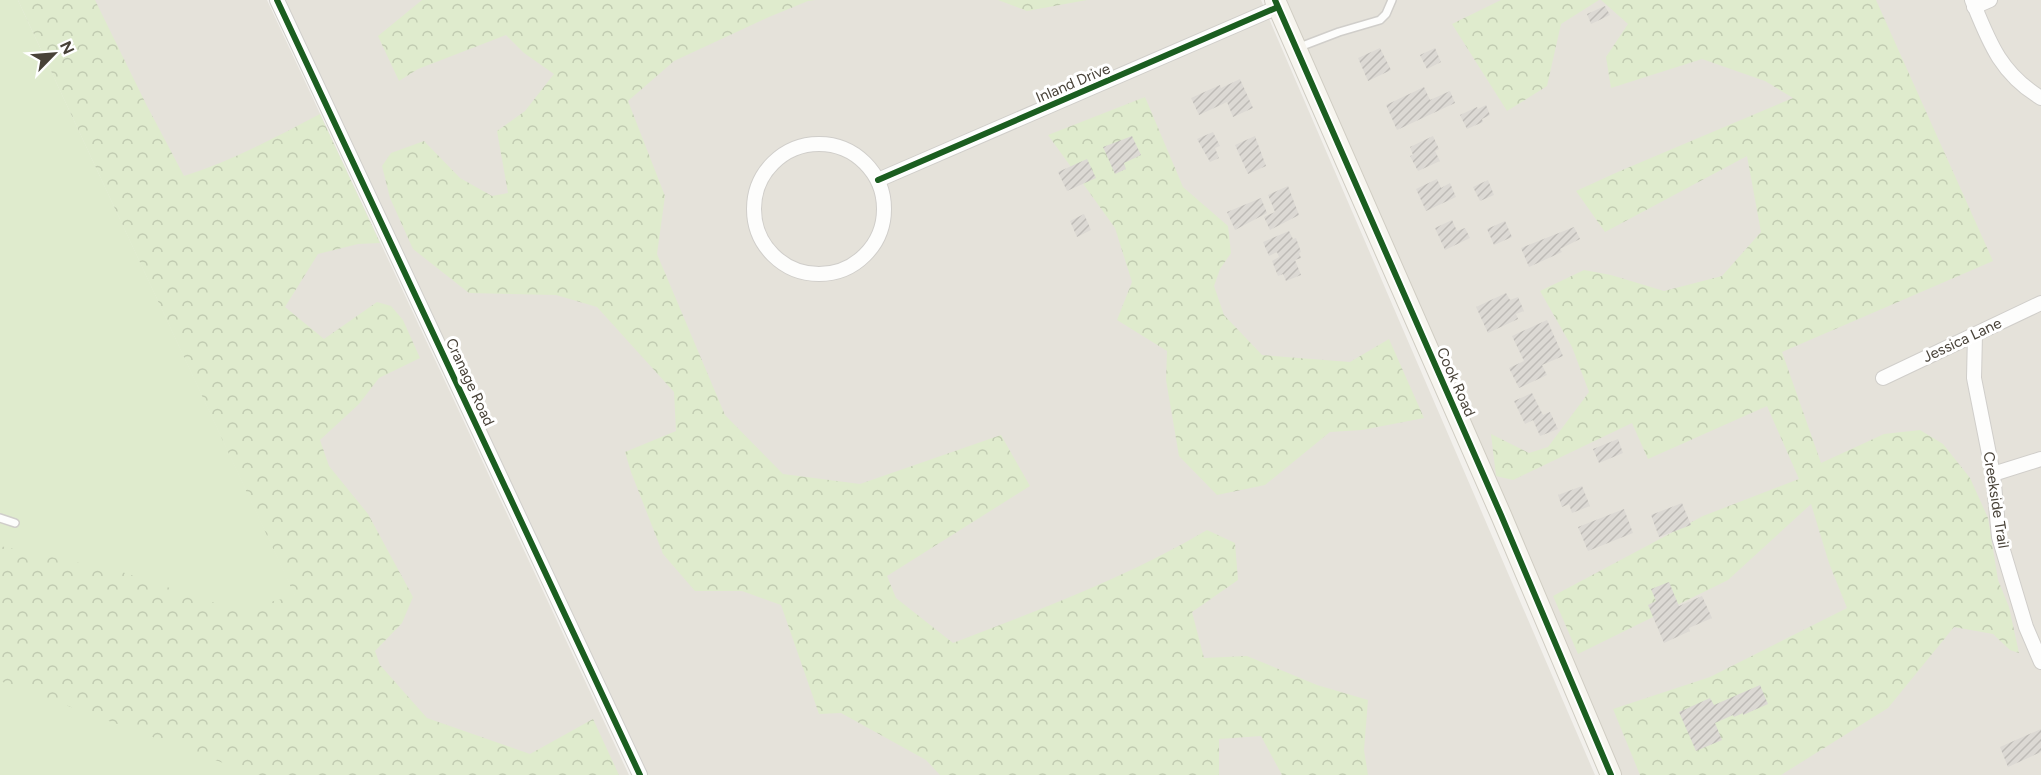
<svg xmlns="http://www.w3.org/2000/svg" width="2041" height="775" font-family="Figtree,sans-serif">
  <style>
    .residential { fill: #e5e2da }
    .grass { fill: #dfebcd }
    .forest { fill: url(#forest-crowns) }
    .building { fill: url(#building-hatch) }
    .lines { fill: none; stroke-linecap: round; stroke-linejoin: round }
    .lane-casing { stroke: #d0ceca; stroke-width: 10 }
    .street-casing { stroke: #d0ceca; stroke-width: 16 }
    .secondary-casing { stroke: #d0cdc3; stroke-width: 22 }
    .lane { stroke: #fdfdfc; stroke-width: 7 }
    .street { stroke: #fdfdfc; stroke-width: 14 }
    .secondary { stroke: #f7f5ef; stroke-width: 20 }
    .cycleway-casing { stroke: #fff; stroke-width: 10 }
    .cycleway { stroke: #1b5e20; stroke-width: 6 }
    .labels { text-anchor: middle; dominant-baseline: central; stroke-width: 6; stroke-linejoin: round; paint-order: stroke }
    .street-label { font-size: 15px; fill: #484238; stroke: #fff }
  </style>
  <defs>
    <pattern id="forest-crowns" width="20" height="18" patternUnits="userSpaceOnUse" patternTransform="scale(1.5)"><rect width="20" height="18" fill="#dfebcd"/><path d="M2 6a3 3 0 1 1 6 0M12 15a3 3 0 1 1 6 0" fill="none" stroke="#c1cbb1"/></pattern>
    <pattern id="building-hatch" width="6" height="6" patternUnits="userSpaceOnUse" patternTransform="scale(1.5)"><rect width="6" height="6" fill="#dcd9d4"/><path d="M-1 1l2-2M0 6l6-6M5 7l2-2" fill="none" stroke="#bebbb7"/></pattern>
  </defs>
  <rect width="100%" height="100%" fill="#f2f0ec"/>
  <!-- residential -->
  <path class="residential" d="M18,0h249l362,775h-250z
    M280,0h981l334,775h-951z
    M1282,0h759v775h-422z"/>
  <!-- grass -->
  <path class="grass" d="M0,0h18l361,775h-379z"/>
  <!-- forest -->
  <path class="forest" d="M18,0h77l51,104 38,72c48,-15 92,-39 136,-62l60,129 -22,1 -40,10 -33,53 39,32 53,-37 14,4 12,14 17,38 -41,20 -20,26 -39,36 9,26 39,48 45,83 -11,26 -27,28 5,14 47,53 103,36 63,-35 26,56h-363l-256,-94v-135l122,26 114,38 59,-14z
    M422,0h393l-7,1 -39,16 -95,44 -46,40 37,95 -8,58 68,161 58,59 77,10 141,-49 29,51 -143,90 9,22 57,45c86,-33 175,-66 254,-113l28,13 3,37 -46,32 12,46 43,-2 70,29 51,15 -4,50 4,25h-86l-21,-39 -42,3v36h-279l-14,-15 -85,-47 -22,1 -38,-109 -39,-14h-47l-32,-37 -32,-82 -6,-20 51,-21 -2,-39 -77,-85 -41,-12 -87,-2 -56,-44 -23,-51 -8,-32 9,-13 33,-12 36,37 32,18 16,-3 -11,-62 28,-20 29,-37 -30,-21 -18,-18 -88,34 -19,12 -21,-45z
    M998,0h89l-60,11z
    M1501,0h98l-38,24 -14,62 -40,25 -55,-87z
    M1601,0h275l117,261 -211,91 39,111 63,-29 36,-4 23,14 27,34 18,40 10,62 11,27 10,46 -9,-3 -17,-16 -39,-7 -66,81 -107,67h-141l-27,-66 97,-32 137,-69 -18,-45 -18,-59 -83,76 -150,74 -25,-58 150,-80 96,-37 -32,-73 -119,53 -16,-36 -119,57 -17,-4 -5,-42 38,19 19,-6 41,-55 -17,-45 -32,-56 44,-21 27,5 53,16 58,-15 39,-44 -14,-76 -142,76 -29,-41 44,-20 173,-73 -28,-17 -63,-22 -91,29 -5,-31 22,-33z
    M1145,97l38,90 45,39 3,27 -11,16 -6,17 10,29 38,40 88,7 39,-23 35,79 -62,12 -32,2 -65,53 -48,10 -38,-39 -13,-76 1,-29 -50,-31 15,-38 -17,-54 -67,-93z"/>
  <!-- building -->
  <path class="building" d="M1605,6l5,9 -19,9 -4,-10z
    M1380,48l11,22 -23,11 -10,-23z
    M1435,48l6,14 -14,7 -7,-14z
    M1240,79l13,29 -20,9 -6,-15 -28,13 -8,-17 29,-13 1,3z
    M1424,87l6,13 20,-9 5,12 -58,27 -11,-25z
    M1486,105l4,10 -8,4 1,3 -16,7 -7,-14 17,-8 1,2z
    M1213,132l7,14 -5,2 4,10 -9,4 -13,-23z
    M1132,136l9,19 -17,8 2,6 -11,5 -12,-27z
    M1255,136l11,30 -18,8 -13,-29z
    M1433,136l6,13 -4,2 5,10 -22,10 -8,-15 3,-1 -3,-8z
    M1087,159l9,19 -29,13 -9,-19z
    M1437,179l4,9 9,-5 6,14 -30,14 -10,-22z
    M1488,180l6,15 -14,6 -7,-14z
    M1288,186l11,29 -29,15 -6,-13 11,-5 -7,-17z
    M1261,198l6,15 -32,17 -8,-18z
    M1084,214l7,16 -14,7 -7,-16z
    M1452,220l5,11 8,-3 5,10 -25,12 -10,-22z
    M1505,221l7,16 -18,8 -7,-16z
    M1574,227l6,12 -20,10 2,3 -33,15 -8,-19z
    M1289,231l4,8 3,-1 5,14 -2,1 2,5 -6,2 6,15 -15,6 -3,-7 -5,2 -6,-15 7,-4 -2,-5 -8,4 -6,-14z
    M1506,293l4,7 8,-3 6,14 -8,3 2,5 -30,14 -12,-26z
    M1547,320l16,36 -21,9 5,10 -28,13 -10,-20 15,-7 -12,-25z
    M1532,393l11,22 7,-3 8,17 -18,7 -7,-16 -8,4 -11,-23z
    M1618,439l5,14 -24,10 -6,-14z
    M1582,486l8,20 -18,7 -3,-9 -7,3 -4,-12z
    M1682,503l9,22 -32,12 -8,-22z
    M1624,509l9,24 -45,18 -10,-24z
    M1669,582l10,24 23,-10 10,22 -23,10 1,3 -26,12 -16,-38 8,-4 -5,-12z
    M1760,685l8,19 -25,11v-2l-9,4 -1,-2 -18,8 7,17 -26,11 -17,-39 31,-14 4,7z
    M2041,729v23l-33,15 -8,-20z"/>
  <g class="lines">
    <defs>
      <path id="lane" d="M1297,48l42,-16 41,-12 6,-6 6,-14
        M0,518l15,5"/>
      <path id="street" d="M277,0l363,775
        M1972,0c17,42 28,73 69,98
        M1974,7l16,-7
        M754 209a65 65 0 1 1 130 0a65 65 0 1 1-130 0Z
        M878,180l400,-173
        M1975,334l-1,44 19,96 6,63 27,90 15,35
        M1883,378l158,-75
        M1993,474l48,-15"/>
      <path id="secondary" d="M1275,0l226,515 110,260"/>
    </defs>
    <!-- lane casing -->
    <use href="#lane" class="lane-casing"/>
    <!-- street casing -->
    <use href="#street" class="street-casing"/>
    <!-- secondary casing -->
    <use href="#secondary" class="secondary-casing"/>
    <!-- lane -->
    <use href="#lane" class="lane"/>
    <!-- street -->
    <use href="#street" class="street"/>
    <!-- secondary -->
    <use href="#secondary" class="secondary"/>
    <defs>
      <path id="cycleway" d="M277,0l363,775
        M1275,0l226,515 110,260
        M878,180l400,-173"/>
    </defs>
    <!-- cycleway casing -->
    <use href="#cycleway" class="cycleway-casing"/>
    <!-- cycleway -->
    <use href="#cycleway" class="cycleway"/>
  </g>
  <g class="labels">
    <!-- street labels -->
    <g class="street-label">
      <text transform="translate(1073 83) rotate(-23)">Inland Drive</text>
      <text transform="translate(1962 340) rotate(-25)">Jessica Lane</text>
      <text transform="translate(470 382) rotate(65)">Cranage Road</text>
      <text transform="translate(1456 382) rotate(66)">Cook Road</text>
      <text transform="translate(1996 500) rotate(81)">Creekside Trail</text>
    </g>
  </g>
  <!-- north arrow -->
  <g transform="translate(54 54) rotate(65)" stroke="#ffffff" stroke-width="4.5" paint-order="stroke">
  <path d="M0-4.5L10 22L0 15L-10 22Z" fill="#484238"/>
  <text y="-9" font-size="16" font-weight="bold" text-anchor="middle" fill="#484238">N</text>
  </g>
</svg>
